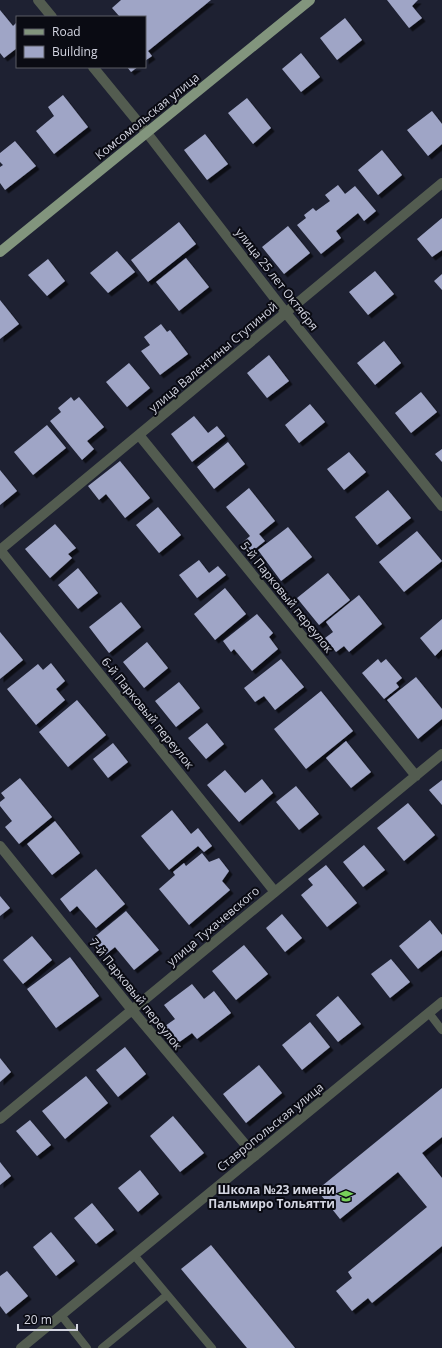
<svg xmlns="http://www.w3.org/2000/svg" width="442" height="1348" font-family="'Open Sans',sans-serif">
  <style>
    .building { fill: #9fa5c6; filter: url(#shadow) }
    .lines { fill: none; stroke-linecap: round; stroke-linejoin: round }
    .service { stroke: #535c50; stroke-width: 8 }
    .minor { stroke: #535c50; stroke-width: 10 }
    .primary { stroke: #82957d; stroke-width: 10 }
    .labels { text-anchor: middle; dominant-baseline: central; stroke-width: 4; stroke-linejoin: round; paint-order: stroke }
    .street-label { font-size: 12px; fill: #d3d5e1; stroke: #0a0b13 }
    .poi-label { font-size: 12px; font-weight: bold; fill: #d3d5e1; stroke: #0a0b13; text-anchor: end }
  </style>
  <defs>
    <filter id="shadow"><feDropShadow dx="3.5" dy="3.5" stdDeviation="0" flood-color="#0009"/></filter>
  </defs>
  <rect width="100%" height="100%" fill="#1e2132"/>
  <!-- building -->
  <path class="building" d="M121,0h90l-63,51 4,5 -7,5v-44h-25l-8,-9z
    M387,0h31l-6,6 10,12 -13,10z
    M0,10l13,16 3,-3 1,1v24l-13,10 -4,-5z
    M345,18l17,22 -25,20 -17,-22z
    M301,53l19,24 -19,15 -19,-23z
    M127,67h11l-7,5z
    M63,95l25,32 -34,27 -18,-23 18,-15 -6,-9z
    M247,98l24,30 -18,16 -25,-31z
    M432,111l10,13v20l-14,12 -21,-26z
    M205,134l23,30 -21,16 -23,-30z
    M15,141l21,25 -31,24 -5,-7v-16l3,-2 -3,-3v-9z
    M382,150l20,25 -24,20 -20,-25z
    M338,185l7,9 10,-8 21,25 -12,10 -6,-8 -22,18 5,7 -20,16 -24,-29 9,-7 -2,-3 9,-7 3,3 14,-10 -5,-6z
    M442,218v32l-10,7 -15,-18z
    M179,222l17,22 -48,38 -17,-22z
    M288,226l22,27 -26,21 -22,-27z
    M117,251l18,21 -27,21 -18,-20z
    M186,258l23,29 -30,24 -23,-29z
    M48,259l17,22 -18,15 -19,-21z
    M375,271l19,23 -26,21 -19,-23z
    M442,274v16l-8,-9z
    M0,300l19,24 -19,15z
    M161,324l6,8 3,-2 18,24 -28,21 -19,-24 9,-6 -6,-8z
    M384,341l17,22 -26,22 -18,-22z
    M269,355l20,26 -22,17 -20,-25z
    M129,363l21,25 -23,19 -21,-25z
    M421,392l16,20 -26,21 -16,-20z
    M71,397l3,4 5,-4 25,30 -17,14 7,8 -12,11 -32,-39 11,-9 -3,-4z
    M310,404l15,18 -26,21 -14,-18z
    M194,416l14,17 9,-7 8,10 -33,26 -21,-28z
    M47,425l19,23 -33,27 -19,-23z
    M228,442l17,22 -31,25 -17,-22z
    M442,449v13l-7,-8z
    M349,452l17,20 -22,18 -17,-21z
    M120,461l30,37 -25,20 -19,-24 -7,6 -11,-14z
    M0,470l17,21 -17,14z
    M249,488l26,33 -16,13 6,7 -15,12 -8,-10 8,-7 -24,-29z
    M388,490l23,28 -34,27 -22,-28z
    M158,507l23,28 -22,18 -23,-28z
    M55,524l21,24 -8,6 4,4 -22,20 -25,-29z
    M288,527l24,30 -31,24 -23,-31z
    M417,531l25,30 -38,31 -25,-30z
    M199,560l10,13 9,-7 8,9 -29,23 -18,-23z
    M78,568l20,25 -20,16 -20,-24z
    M328,573l22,27 -31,25 -22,-27z
    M225,588l21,26 -31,26 -21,-26z
    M359,595l23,29 -33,28 -5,-6 -8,6 -11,-14 8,-6 -7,-10z
    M121,602l20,25 -32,26 -20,-26z
    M257,614l16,19 -4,4 9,12 -26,22 -18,-22 -3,3 -8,-11z
    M442,619v30l-7,7 -15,-18z
    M0,632l23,28 -23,19z
    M147,642l21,26 -24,20 -21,-26z
    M281,659l23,28 -29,23 -11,-14 -9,6 -11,-14z
    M378,659l3,4 5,-4 16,19 -6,5 3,4 -15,12 -22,-26z
    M51,663l14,18 -9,8 9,11 -29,25 -29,-36 31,-25 5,6z
    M416,677l26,32v10l-24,20 -31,-39z
    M179,682l21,26 -24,19 -21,-26z
    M321,691l32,40 -47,38 -32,-40z
    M77,700l29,35 -38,32 -29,-35z
    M207,723l17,21 -18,15 -18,-21z
    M346,741l25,31 -20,16 -25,-30z
    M113,743l15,19 -20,16 -15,-19z
    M225,770l20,23 17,-14 11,14 -34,29 -32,-37z
    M20,778l32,39 -33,27 -14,-17 7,-6 -12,-15v-4l5,-4 -4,-5z
    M442,780v25l-13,-15z
    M296,786l23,28 -20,16 -23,-28z
    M408,803l27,32 -31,26 -27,-33z
    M172,810l19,24 7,-6 14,18 -8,6 -6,-6 -29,24 -28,-34z
    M55,821l25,32 -28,22 -25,-31z
    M364,845l21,25 -22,17 -20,-25z
    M202,853l7,9 10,-4 10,13 -7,10 8,9 -41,35 -30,-36 16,-14 -2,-3 11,-9 2,3z
    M326,865l31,38 -30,24 -26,-32 12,-10 -5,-6z
    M96,869l29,35 -29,24 -19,-22 -7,6 -10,-13z
    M0,896l10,12 -10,8z
    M126,911l33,39 -25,20 -19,-23 -10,8 -13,-16z
    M282,914l20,24 -17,14 -19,-24z
    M430,920l12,15v15l-24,19 -19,-23z
    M32,936l20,24 -29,24 -20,-24z
    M244,945l24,29 -32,26 -24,-29z
    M70,957l29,39 -43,32 -29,-39z
    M391,959l19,23 -20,16 -19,-24z
    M192,984l12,15 10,-8 17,22 -34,26 -5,-6 -14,10 -13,-17 10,-7 -11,-14z
    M338,996l23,28 -23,18 -22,-27z
    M310,1022l20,25 -28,23 -20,-25z
    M125,1047l21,27 -28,23 -22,-27z
    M0,1058l11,14 -11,10z
    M259,1065l23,28 -36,30 -23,-29z
    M86,1076l22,27 -43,36 -23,-28z
    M442,1088v49l-20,16 20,25v68l-70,57 -4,-5 -16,13 -16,-20 16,-13 -4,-6 79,-65 -29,-35 -58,47 -23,-29z
    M173,1116l31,37 -24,19 -30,-36z
    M30,1120l21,25 -14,11 -21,-25z
    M0,1162l11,14 -11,9z
    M140,1170l19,24 -21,18 -20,-24z
    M92,1203l22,27 -18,14 -22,-26z
    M51,1232l24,29 -19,15 -23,-29z
    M211,1245l84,103h-48l-66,-79z
    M7,1271l21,25 -22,18 -6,-8v-30z"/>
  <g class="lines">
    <!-- service -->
    <path class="service" d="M429,1013l13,17
      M134,1255l78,93
      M61,1315l26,33
      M102,1348l65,-53"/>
    <!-- minor -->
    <path class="minor" d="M38,0l14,17
      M93,67l54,66 139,180 156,193
      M139,435l277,341
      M0,550l442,-367
      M0,550l275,342
      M0,846l132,164 123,146
      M0,1119l442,-365
      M21,1348l421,-346"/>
    <!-- primary -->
    <path class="primary" d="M0,252l310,-252"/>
  </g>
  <!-- icons -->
  <defs>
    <symbol id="school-bare" viewBox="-9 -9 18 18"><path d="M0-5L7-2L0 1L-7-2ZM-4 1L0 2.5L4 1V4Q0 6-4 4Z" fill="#77d259" stroke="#0a0b13" stroke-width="2.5" paint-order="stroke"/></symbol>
  </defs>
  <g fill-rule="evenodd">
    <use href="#school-bare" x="336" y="1186" width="20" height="20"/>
  </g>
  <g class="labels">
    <!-- street labels -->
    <g class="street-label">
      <text transform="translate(147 116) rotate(-39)">Комсомольская улица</text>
      <text transform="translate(277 279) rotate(52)">улица 25 лет Октября</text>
      <text transform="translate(213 357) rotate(-40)">улица Валентины Ступиной</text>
      <text transform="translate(287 597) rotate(51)">5-й Парковый переулок</text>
      <text transform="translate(148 713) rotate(51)">6-й Парковый переулок</text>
      <text transform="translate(213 926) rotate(-40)">улица Тухачевского</text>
      <text transform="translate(136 994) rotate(51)">7-й Парковый переулок</text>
      <text transform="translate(270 1127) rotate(-39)">Ставропольская улица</text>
    </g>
    <!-- poi labels -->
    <g class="poi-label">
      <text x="335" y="1189">Школа №23 имени<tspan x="335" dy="14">Пальмиро Тольятти</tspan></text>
    </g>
  </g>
  <!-- legend -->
  <rect x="16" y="16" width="130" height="52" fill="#0a0b13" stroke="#5a5c65"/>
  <rect x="24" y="29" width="20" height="6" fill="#82957d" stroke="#5a5c65"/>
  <text x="52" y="36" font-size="12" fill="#d3d5e1">Road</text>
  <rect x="24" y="46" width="20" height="12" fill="#9fa5c6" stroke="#5a5c65"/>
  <text x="52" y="56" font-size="12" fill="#d3d5e1">Building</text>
  <!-- scale -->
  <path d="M18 1324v6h59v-6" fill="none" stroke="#d3d5e1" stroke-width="2"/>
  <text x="24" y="1324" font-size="12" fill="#d3d5e1" stroke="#0a0b13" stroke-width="3" paint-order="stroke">20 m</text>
</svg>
